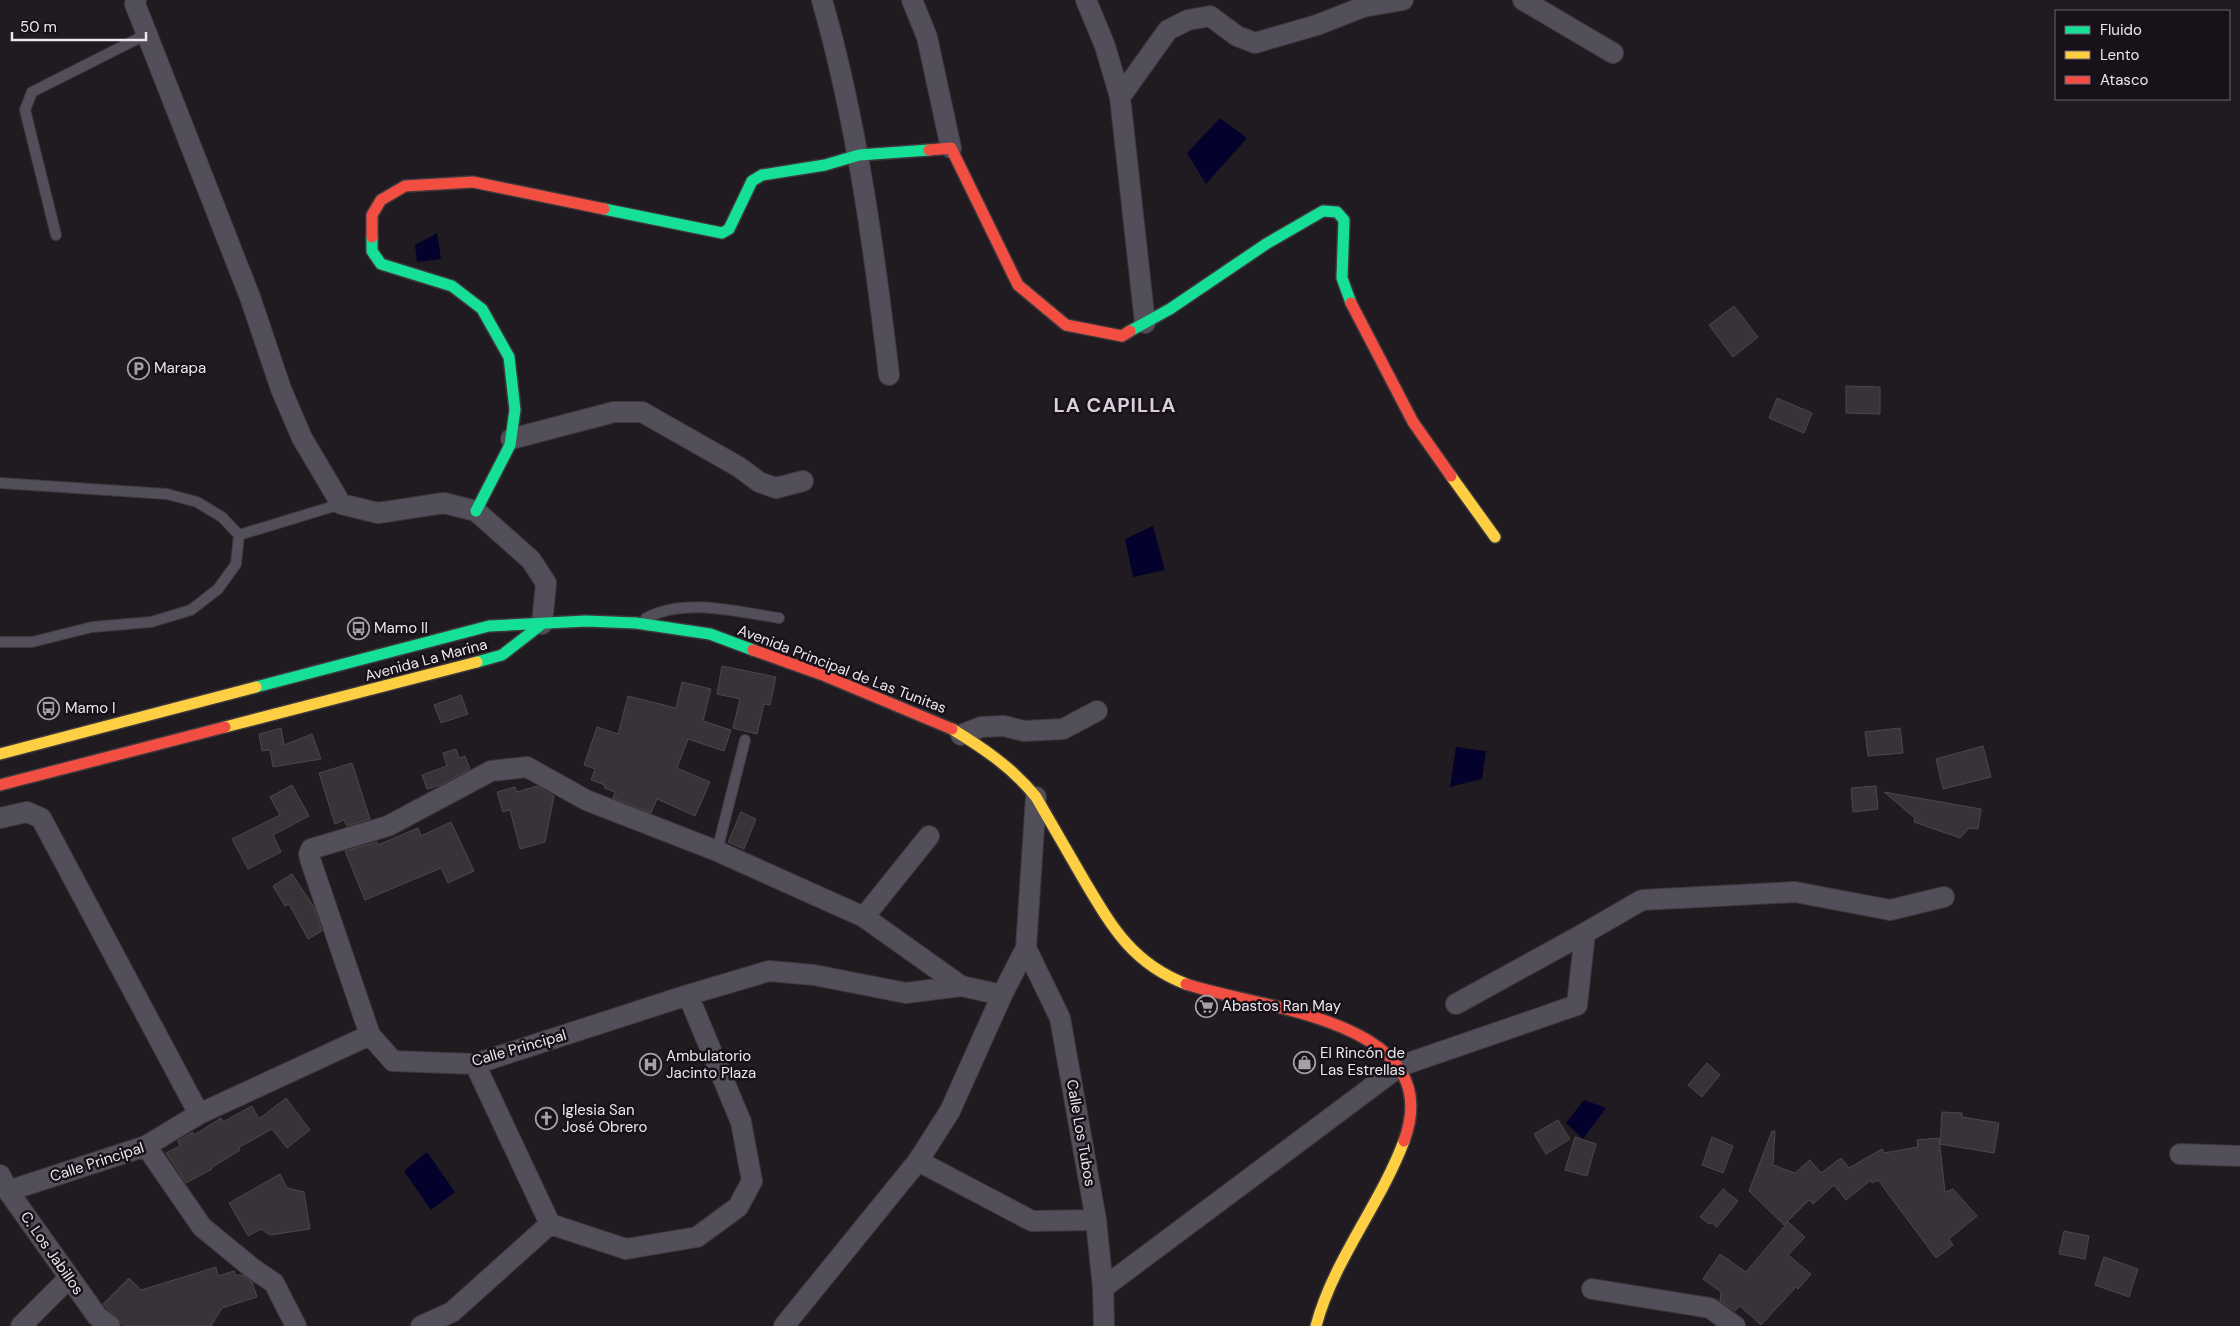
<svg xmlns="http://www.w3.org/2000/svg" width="2240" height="1326" font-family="'DM Sans',sans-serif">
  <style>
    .water { fill: #04022c }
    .building { fill: #383338; stroke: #4c474a }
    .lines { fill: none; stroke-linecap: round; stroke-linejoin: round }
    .lane-casing { stroke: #3c383c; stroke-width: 12 }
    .street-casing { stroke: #3c383c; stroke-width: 22 }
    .fast-casing { stroke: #3c383c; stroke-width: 14 }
    .slow-casing { stroke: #3c383c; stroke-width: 14 }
    .jam-casing { stroke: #3c383c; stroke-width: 14 }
    .lane { stroke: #524f5a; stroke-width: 10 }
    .street { stroke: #524f5a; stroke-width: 20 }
    .fast { stroke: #16e098; stroke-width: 11 }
    .slow { stroke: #ffcf43; stroke-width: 11 }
    .jam { stroke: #f24e42; stroke-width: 11 }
    .labels { text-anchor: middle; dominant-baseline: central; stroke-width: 5; stroke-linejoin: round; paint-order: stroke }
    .poi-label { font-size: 15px; fill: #ede7ed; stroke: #181119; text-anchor: start }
    .street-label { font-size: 15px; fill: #ede7ed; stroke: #181119 }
    .district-label { font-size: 20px; font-weight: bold; letter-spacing: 1px; fill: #d9ceda; stroke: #181119 }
  </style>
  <rect width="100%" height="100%" fill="#201b20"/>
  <!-- water -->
  <path class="water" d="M1220,118l27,20 -41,46 -19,-31z
    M437,233l4,26 -24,3 -2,-17z
    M1153,526l12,44 -32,7 -8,-38z
    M1456,747l30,4 -4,28 -32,8z
    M1584,1100l22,8 -23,31 -17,-16z
    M427,1152l28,40 -24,18 -27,-39z"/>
  <!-- building -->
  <path class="building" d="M1734,306l24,31 -25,20 -24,-32z
    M1846,386l34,1v27l-34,-1z
    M1777,398l35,15 -8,20 -35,-15z
    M722,666l54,11 -6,28 -6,-1 -7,30 -24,-6 7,-29 -23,-5z
    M682,682l29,7 -8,32 28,9 -7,21 -36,-12 -11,29 33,14 -15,34 -38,-17 -6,14 -38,-15 2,-6 -11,-4 1,-3 -14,-5 4,-11 -11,-4 13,-38 21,7 10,-38 48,12z
    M461,695l7,19 -27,9 -7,-18z
    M281,728l3,17 28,-11 9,25 -48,8 -3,-17 -8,1 -3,-17z
    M1900,728l3,25 -35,3 -3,-24z
    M1983,746l8,31 -48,12 -7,-30z
    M456,749l3,9 6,-2 5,13 -30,16 -13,4 -5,-14 25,-9 -4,-13z
    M352,763l18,56 -23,7 -3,-6 -9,4 -16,-51z
    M292,785l17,31 -36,19 8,17 -33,17 -16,-30 48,-24 -10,-18z
    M537,786l17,10 -9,46 -25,7 -10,-39 -7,2 -6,-20 18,-5 2,5z
    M1876,786l2,23 -25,3 -2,-24z
    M1884,792l97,17 -3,20 -9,-1 -9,10 -46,-16 1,-4z
    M741,812l15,7 -12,30 -16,-7z
    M451,822l23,49 -26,12 -7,-15 -76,32 -20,-49 32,-9 1,3 40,-17 3,8z
    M292,874l22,33 8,24 -14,8 -19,-35 -4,2 -12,-20z
    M1707,1063l13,12 -18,22 -14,-12z
    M286,1098l24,32 -23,18 -15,-19 -34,19 2,2 -29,18 1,1 -26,14 -20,-30 14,-7 -2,-5 15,-9 1,3 27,-17 2,4 29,-16 7,13z
    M1942,1112l20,1v4l37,6 -5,30 -54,-9z
    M1558,1120l12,19 -24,15 -12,-20z
    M1772,1131h3l-2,34 22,8 15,-13 11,13 20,-15 8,10 33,-19 2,4 34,-6 -1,-7 22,-2 6,54 8,-3 24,27 -28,23 4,6 -17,13 -58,-78 -6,3 -1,-3 -25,20 -12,-15 -21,19 -4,-4 -25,25 -35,-34z
    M1575,1137l21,7 -9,32 -22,-6z
    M1712,1137l21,9 -10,27 -21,-8z
    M280,1174l7,14 17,4 6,37 -40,6 -9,-6 -13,7 -19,-33z
    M1723,1189l15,12 -21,26 -5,-4 -3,1 -9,-7z
    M1788,1222l17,15 -17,18 23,19 -13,15 -2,-2 -35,38 -21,-19 -5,5 -15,-10 1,-9 -18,-13 17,-25 26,18z
    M2064,1231l25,5 -4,23 -26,-5z
    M2104,1257l34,12 -9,28 -34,-12z
    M216,1267l2,9 16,-5 1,4h7l10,7 5,15 -35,11 -11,18h-87l-21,-22 26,-26 12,12z"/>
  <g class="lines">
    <defs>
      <path id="lane" d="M56,235l-31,-125 7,-18 115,-58
        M0,483l167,11 30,8 25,15 17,18
        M239,535l102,-31
        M646,618c40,-21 91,-6 133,0
        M0,642h32l60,-15 59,-5 40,-12 27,-21 18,-25 3,-29
        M717,851l28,-111"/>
      <path id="street" d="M136,0l-1,4 115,293 31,92 21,49 39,66 37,9 66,-10 32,8 55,49 15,23 -4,41
        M822,0c35,123 52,248 67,375
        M912,0l15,37 24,111
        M1086,0l19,46 15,51
        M1523,0l90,53
        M1145,323l-25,-226 48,-67 20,-10 22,-4 27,20 18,7 62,-18 46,-18 40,-7
        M511,439l103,-27h28l97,55 20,15 17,6 27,-7
        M961,735l20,-8 23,-1 20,5 39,-2 34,-18
        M0,818l27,-6 14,6 158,296
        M864,917l65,-81
        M1026,948l34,70 36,202 7,68 1,38
        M1456,1004l129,-71
        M370,1035l-59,-173 -2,-8 2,-5 77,-23 103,-55 36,-4 59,33 131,51 147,66 97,69
        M475,1064l75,160 76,25 71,-12 41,-30 14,-26 -11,-59 -53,-127
        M146,1146l56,81 50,41 22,15 22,43
        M2180,1154l60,2
        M918,1161l114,60 64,-1
        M0,1175l8,16 89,125 13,10
        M8,1191l138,-45 53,-32 171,-79 23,26 82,3 213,-69 81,-24 45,4 92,18 55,-7 41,9
        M1103,1288l297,-222 177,-61 8,-72 57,-33 153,-8 95,18 54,-13
        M1592,1289l118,19 25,18
        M21,1326l48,-48
        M421,1326l31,-14 98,-88
        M784,1326l134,-165 32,-50 52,-116 24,-47 10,-151"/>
      <path id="fast" d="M604,209l118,24 7,-4 23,-48 10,-6 63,-10 34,-10 70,-5
        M372,237v14l9,13 71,22 30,23 27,48 6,53 -5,35 -34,66
        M1130,331l40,-22 96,-65 57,-33 14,1 7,8 -2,58 9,25
        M477,662l25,-7 40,-31
        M256,687l233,-61 97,-5 50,2 74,11 43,16"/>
      <path id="slow" d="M1451,476l44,61
        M225,727l252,-65
        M952,729c31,19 61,39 84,68 16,28 32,55 48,83 28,47 48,83 102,104
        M0,754l256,-67
        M1316,1326c17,-65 64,-121 88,-185"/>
      <path id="jam" d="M929,150l22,-2 67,137 48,40 56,11 8,-5
        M372,237v-22l9,-15 24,-14 68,-4 131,27
        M1351,303l62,119 38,54
        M753,650l70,25 129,54
        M0,785l225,-58
        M1186,984c73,25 263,35 218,157"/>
    </defs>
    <!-- lane casing -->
    <use href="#lane" class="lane-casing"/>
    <!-- street casing -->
    <use href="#street" class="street-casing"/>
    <!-- fast casing -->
    <use href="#fast" class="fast-casing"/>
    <!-- slow casing -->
    <use href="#slow" class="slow-casing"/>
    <!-- jam casing -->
    <use href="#jam" class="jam-casing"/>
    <!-- lane -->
    <use href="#lane" class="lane"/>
    <!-- street -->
    <use href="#street" class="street"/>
    <!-- fast -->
    <use href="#fast" class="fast"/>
    <!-- slow -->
    <use href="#slow" class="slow"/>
    <!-- jam -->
    <use href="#jam" class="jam"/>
  </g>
  <!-- icons -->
  <defs>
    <symbol id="parking-ring" viewBox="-11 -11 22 22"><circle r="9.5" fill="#181119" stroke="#a5a0a5" stroke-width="1.5"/><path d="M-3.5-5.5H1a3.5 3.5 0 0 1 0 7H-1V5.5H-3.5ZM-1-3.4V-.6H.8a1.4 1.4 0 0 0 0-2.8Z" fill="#a5a0a5"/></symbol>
    <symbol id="bus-ring" viewBox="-11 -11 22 22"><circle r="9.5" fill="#181119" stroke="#a5a0a5" stroke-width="1.5"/><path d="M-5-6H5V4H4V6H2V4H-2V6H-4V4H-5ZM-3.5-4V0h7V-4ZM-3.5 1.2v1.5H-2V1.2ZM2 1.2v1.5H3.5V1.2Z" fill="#a5a0a5"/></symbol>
    <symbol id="supermarket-ring" viewBox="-11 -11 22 22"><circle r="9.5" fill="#181119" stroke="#a5a0a5" stroke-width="1.5"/><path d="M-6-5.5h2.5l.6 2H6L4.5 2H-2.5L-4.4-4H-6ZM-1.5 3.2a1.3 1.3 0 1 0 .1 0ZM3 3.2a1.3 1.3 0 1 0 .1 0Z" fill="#a5a0a5"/></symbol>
    <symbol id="shop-ring" viewBox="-11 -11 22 22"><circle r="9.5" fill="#181119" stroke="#a5a0a5" stroke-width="1.5"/><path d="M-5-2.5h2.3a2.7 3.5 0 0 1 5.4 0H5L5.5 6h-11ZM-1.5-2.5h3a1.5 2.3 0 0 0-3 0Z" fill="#a5a0a5"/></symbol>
    <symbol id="hospital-ring" viewBox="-11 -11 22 22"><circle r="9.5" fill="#181119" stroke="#a5a0a5" stroke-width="1.5"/><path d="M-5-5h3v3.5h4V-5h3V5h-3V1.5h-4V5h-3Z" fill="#a5a0a5"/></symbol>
    <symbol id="church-ring" viewBox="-11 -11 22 22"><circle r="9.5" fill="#181119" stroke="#a5a0a5" stroke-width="1.5"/><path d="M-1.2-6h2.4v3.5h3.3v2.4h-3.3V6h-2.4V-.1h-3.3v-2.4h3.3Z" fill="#a5a0a5"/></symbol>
  </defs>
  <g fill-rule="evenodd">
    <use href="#parking-ring" x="126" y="356" width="25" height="25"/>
    <use href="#bus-ring" x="346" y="616" width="25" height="25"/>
    <use href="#bus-ring" x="36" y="696" width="25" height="25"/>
    <use href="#supermarket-ring" x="1194" y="994" width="25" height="25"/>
    <use href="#shop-ring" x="1292" y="1050" width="25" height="25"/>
    <use href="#hospital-ring" x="638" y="1052" width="25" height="25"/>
    <use href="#church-ring" x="534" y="1106" width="25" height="25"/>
  </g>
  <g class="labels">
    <!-- poi labels -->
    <g class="poi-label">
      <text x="154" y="368">Marapa</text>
      <text x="374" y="628">Mamo II</text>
      <text x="65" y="708">Mamo I</text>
      <text x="1222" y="1006">Abastos Ran May</text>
      <text x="1320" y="1053">El Rincón de<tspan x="1320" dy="17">Las Estrellas</tspan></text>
      <text x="666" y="1056">Ambulatorio<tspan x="666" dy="17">Jacinto Plaza</tspan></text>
      <text x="562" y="1110">Iglesia San<tspan x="562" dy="17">José Obrero</tspan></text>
    </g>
    <!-- street labels -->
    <g class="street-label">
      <text transform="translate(426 660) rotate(-15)">Avenida La Marina</text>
      <text transform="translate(842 669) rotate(21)">Avenida Principal de Las Tunitas</text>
      <text transform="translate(519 1048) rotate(-16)">Calle Principal</text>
      <text transform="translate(1081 1133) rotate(80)">Calle Los Tubos</text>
      <text transform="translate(97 1162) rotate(-18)">Calle Principal</text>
      <text transform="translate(52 1253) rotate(55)">C. Los Jabillos</text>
    </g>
    <!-- district labels -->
    <g class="district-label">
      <text x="1115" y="405">LA CAPILLA</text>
    </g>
  </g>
  <!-- legend -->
  <rect x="2055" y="10" width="175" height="90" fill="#181119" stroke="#6d676e"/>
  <rect x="2065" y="26" width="25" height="8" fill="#16e098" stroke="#6d676e"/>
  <text x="2100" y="35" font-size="15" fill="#ede7ed">Fluido</text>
  <rect x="2065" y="51" width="25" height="8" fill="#ffcf43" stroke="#6d676e"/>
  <text x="2100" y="60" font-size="15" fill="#ede7ed">Lento</text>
  <rect x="2065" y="76" width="25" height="8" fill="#f24e42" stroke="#6d676e"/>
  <text x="2100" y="85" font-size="15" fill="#ede7ed">Atasco</text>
  <!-- scale -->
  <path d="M12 32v8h134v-8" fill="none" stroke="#ede7ed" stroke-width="2.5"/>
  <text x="20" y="32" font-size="15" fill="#ede7ed" stroke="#181119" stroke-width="4" paint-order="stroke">50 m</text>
</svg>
